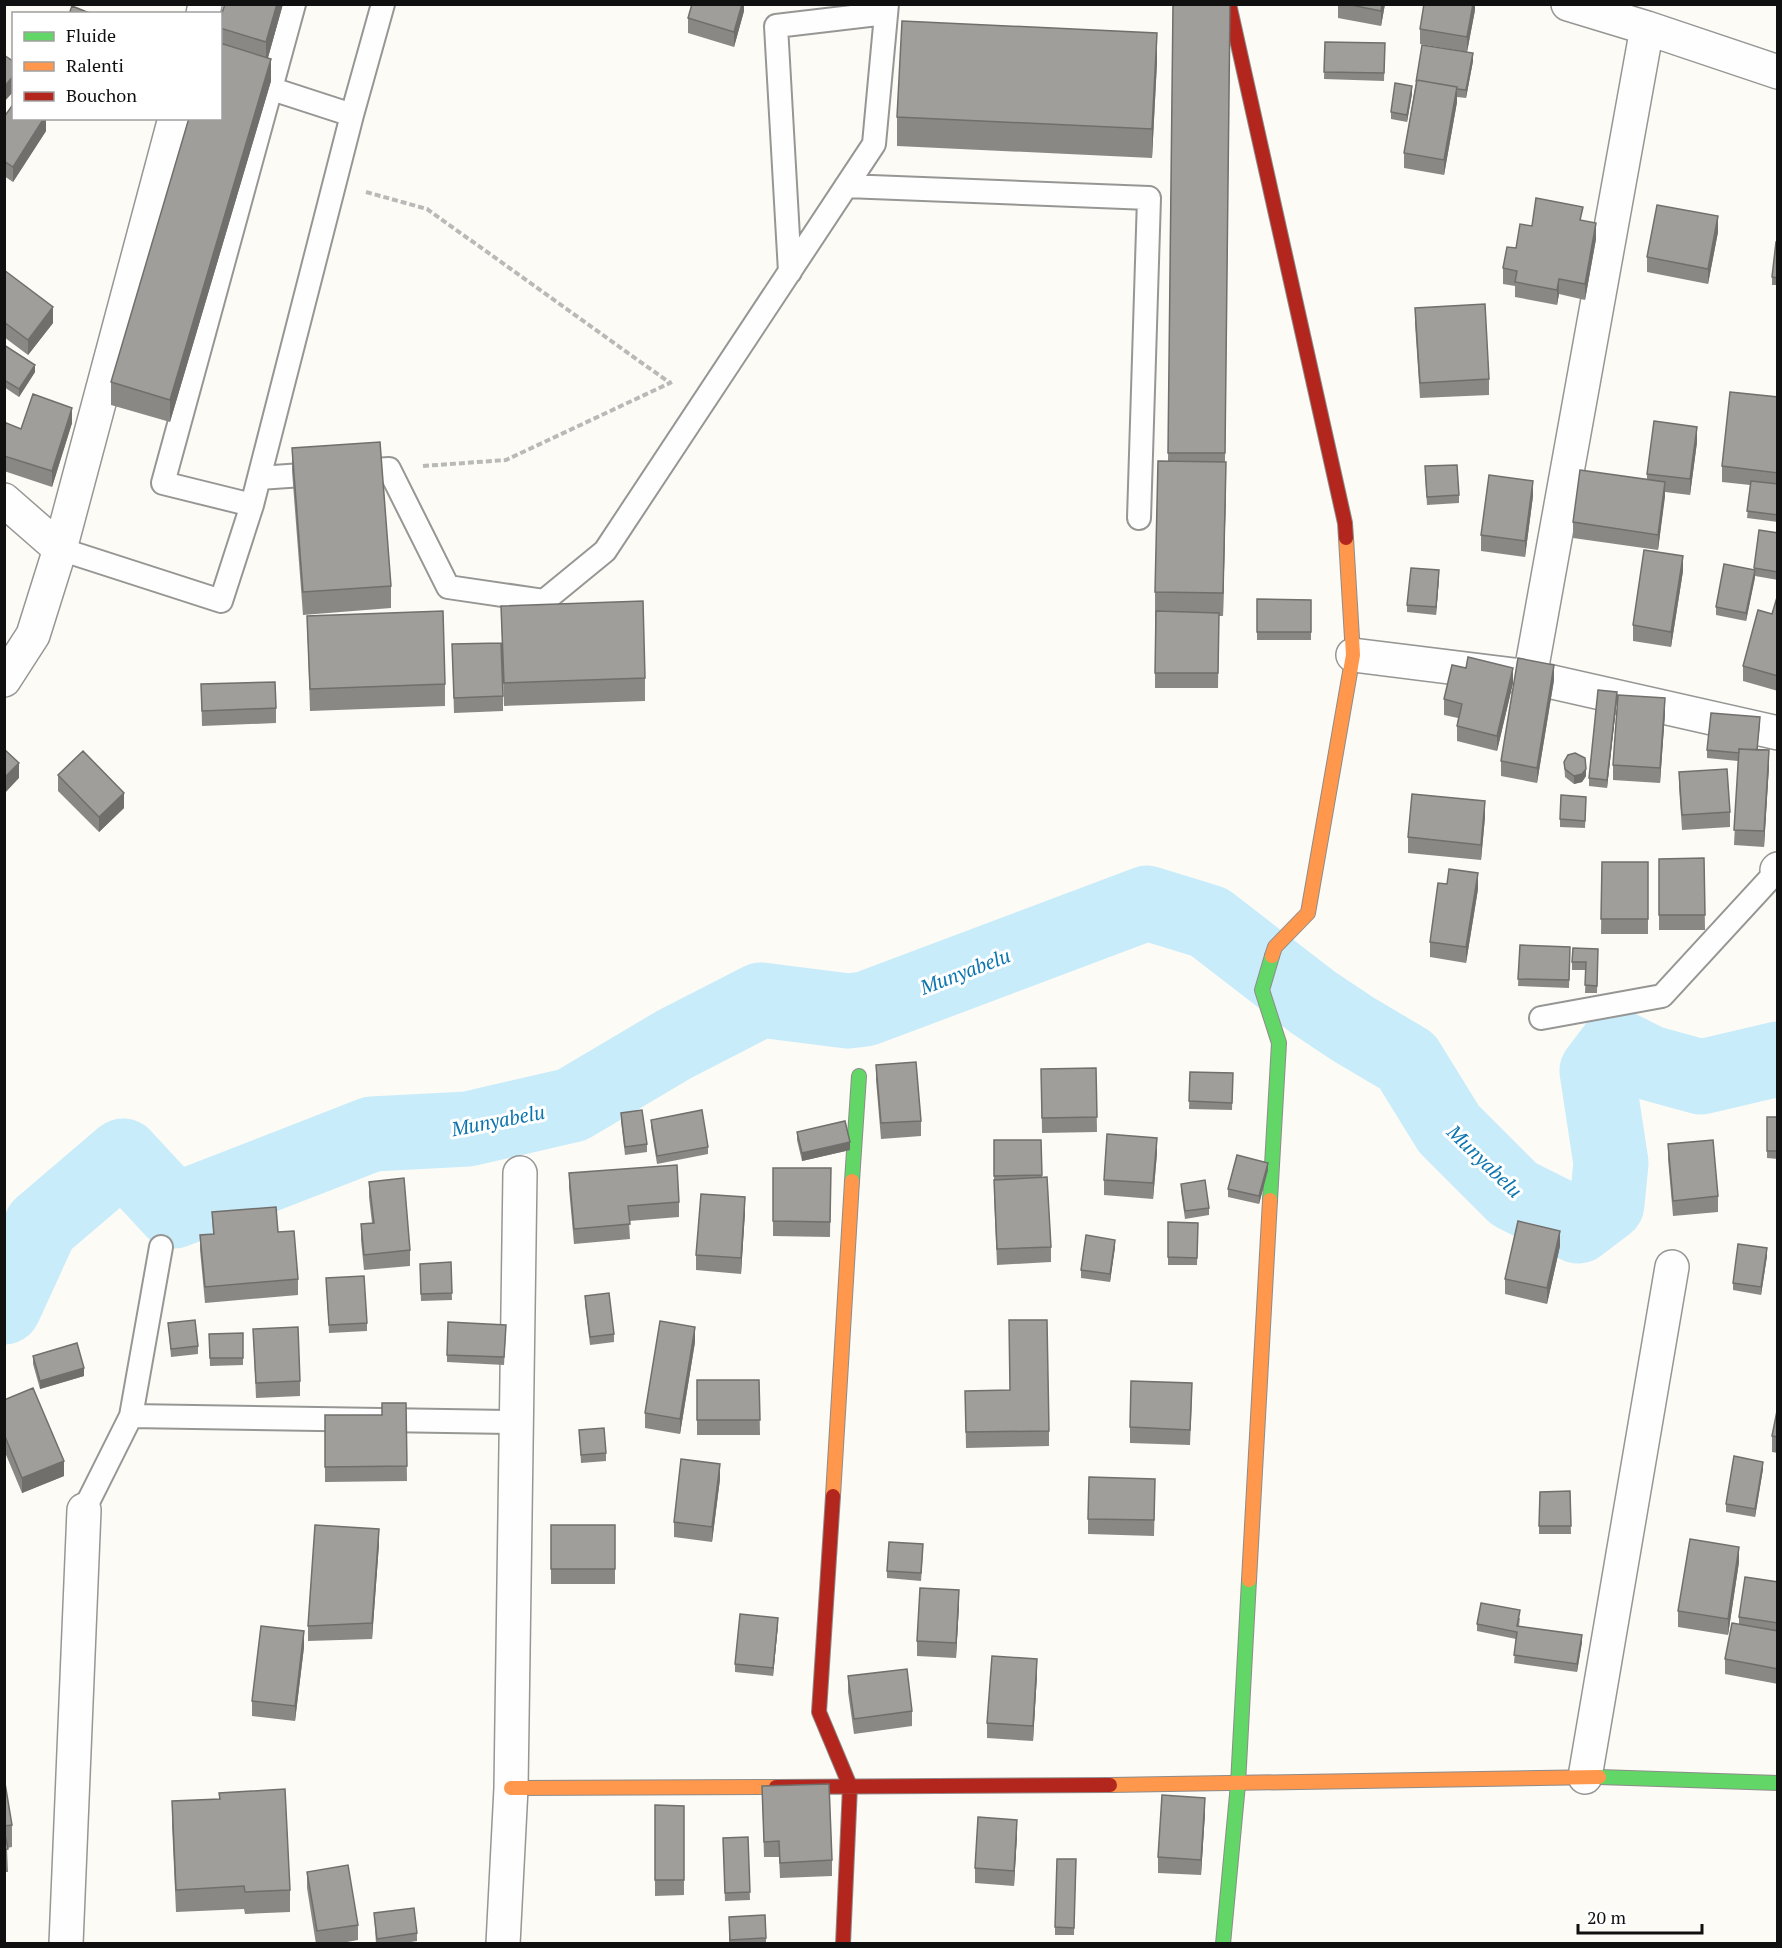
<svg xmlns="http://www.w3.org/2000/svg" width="1782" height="1948" font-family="'PT Serif',serif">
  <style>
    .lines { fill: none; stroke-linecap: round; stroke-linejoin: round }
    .river { stroke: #c8ecfa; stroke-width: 75 }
    .lane-casing { stroke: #969694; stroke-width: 26 }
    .street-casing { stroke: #969694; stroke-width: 36 }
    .fast-casing { stroke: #8d8c8a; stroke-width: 16 }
    .slow-casing { stroke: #8d8c8a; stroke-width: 16 }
    .jam-casing { stroke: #8d8c8a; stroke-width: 16 }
    .path { stroke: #b9b9b8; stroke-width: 4; stroke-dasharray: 6 3; stroke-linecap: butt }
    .lane { stroke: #fffefe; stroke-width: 22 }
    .street { stroke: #fffefe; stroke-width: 33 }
    .fast { stroke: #63d668; stroke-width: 14 }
    .slow { stroke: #ff974d; stroke-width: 14 }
    .jam { stroke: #b3261e; stroke-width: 14 }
    .wall { fill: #8a8885 }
    .shaded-wall { fill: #706f6c }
    .building { fill: #a09e9b; stroke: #706f6c; stroke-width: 1.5 }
    .labels { text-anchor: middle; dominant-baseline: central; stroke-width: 6; stroke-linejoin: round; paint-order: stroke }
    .water-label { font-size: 20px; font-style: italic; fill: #0c75af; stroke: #fff }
  </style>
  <rect width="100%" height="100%" fill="#fcfbf6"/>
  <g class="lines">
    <!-- river -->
    <path class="river" d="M4,1307l37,-81 82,-70 51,55 198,-77 96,-5 104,-24 103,-61 86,-44 87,11 17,-2 282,-106 62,19 105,81 39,26 54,32 42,68 65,65 64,32 29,-22 4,-41 -14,-92 19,-25 34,17 51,14 77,-18"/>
    <defs>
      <path id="lane" d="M220,72l132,43
        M846,186l303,12 -10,320
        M790,272l-14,-246 110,-13
        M259,478l130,-9 59,118 96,14 61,-50 269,-407 13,-140
        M252,505l-89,-22 131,-479
        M60,549l161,52 31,-96 100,-390 31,-111
        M1541,1018l121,-22 116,-126
        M131,1416l30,-169
        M84,1510l47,-94 386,6"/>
      <path id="street" d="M1568,4l79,24 131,44
        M203,14l2,-10
        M4,500l56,49
        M1353,655l177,22 248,56
        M1530,677l117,-649
        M4,680l29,-45 27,-86 115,-431
        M1777,870l1,-1
        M1585,1777l87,-510
        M66,1944l18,-434
        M503,1944l8,-156 9,-615"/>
      <path id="fast" d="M852,1181l7,-105
        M1270,1200l9,-157 -17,-53 10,-34
        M1599,1777l179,6
        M1223,1944l15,-160 11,-204"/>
      <path id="slow" d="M1272,956l3,-9 33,-34 45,-258 -7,-117
        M833,1496l19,-315
        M1249,1580l21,-380
        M1110,1785l489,-8
        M511,1788l265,-1"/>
      <path id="jam" d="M1229,4l116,519 1,15
        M833,1496l-14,216 31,74 -7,158
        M776,1787l334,-2"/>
    </defs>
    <!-- lane casing -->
    <use href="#lane" class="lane-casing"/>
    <!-- street casing -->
    <use href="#street" class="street-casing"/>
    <!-- fast casing -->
    <use href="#fast" class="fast-casing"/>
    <!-- slow casing -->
    <use href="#slow" class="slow-casing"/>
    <!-- jam casing -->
    <use href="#jam" class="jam-casing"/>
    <!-- path -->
    <path class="path" d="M366,192l61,17 243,174
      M423,466l83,-6 166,-78"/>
    <!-- lane -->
    <use href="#lane" class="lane"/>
    <!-- street -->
    <use href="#street" class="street"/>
    <!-- fast -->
    <use href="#fast" class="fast"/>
    <!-- slow -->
    <use href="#slow" class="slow"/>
    <!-- jam -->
    <use href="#jam" class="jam"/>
  </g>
  <!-- wall -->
  <path class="wall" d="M283,4l-15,54 3,23 -101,341 -59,-17v-23l109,-264v-99z
    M744,4v7l-10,36 -46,-14v-15z
    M1173,4h57l-5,458 1,22 -3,132h-4l-1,72h-63v-96l13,-131z
    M1338,4h47l-4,22 -43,-8z
    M1475,4v6l-8,42 -47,-8v-15z
    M1325,42l60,1 -1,38 -60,-2z
    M1473,61l-7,37 -9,-1v5l-13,73 -40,-7v-15l12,-71z
    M1157,62l-5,96 -255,-12v-29z
    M1412,94l-5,28 -16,-3v-7z
    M4,117l42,1v13l-33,51 -9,-6z
    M1583,220l13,19 -11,61 -26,-6 -2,11 -42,-8v-11l-12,-2v-16l29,-42z
    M1718,232l-10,52 -61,-12v-15z
    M1778,242v43h-6v-8z
    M4,270l49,53 -25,32 -24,-18z
    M1415,308l74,71v16l-69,3 -5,-74z
    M4,345l31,27 -16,25 -15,-10z
    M1778,397v125l-31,-4 3,-33 -28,-3v-16z
    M4,422l17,7 51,-6 -20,64 -48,-16z
    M1697,442l-7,53 -25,-3 -7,58 -85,-12v-16l74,-43v-5z
    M292,448l99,138v22l-88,7 -11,-144z
    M1425,473l34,22v8l-32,2z
    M1533,496l-8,61 -44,-6v-16z
    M1778,533v47l-23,-4 -9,45 -30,-6v-8l38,-37v-2z
    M1683,571l-12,76 -38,-6v-16z
    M1439,578l-3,37 -29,-3v-7z
    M1778,594v97l-35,-10v-15l29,-52z
    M1257,599l54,1v40h-54z
    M501,606l144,72v23l-141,5z
    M307,616l138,68v22l-135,5z
    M452,644l51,52v15l-49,2z
    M1554,680l-17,103 -36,-7v-15z
    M1513,683l-16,68 -40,-10v-15l1,-8 -14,-3v-16z
    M201,684l75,24v15l-74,3z
    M1617,699l-10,89 -18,-2v-8z
    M1665,713l-5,70 -47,-3v-15z
    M1760,725l-3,25 12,16 -5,81 -30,-2 4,-84 -31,-3v-8z
    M1564,762l22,14 -4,6 -8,2 -9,-7z
    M1679,772l51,40v15l-48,3 -3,-43z
    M58,775l66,33 -25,24 -41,-41z
    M1586,805l-1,23 -25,-1v-8z
    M1485,817l-4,43 -73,-7v-16z
    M1704,858l1,72h-46v-71z
    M1602,862h46v72h-47z
    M1478,889l-12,74 -36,-6v-15z
    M1520,945l50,2 -1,41 -51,-2z
    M1598,949l-1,44h-12l1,-23h-14v-8z
    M876,1065l45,56v15l-40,3 -5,-59z
    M1096,1068l1,64 -55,1 -1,-64z
    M1190,1072l43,1 -1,37 -43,-1z
    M621,1113l26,31v8l-22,3 -4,-34z
    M1767,1117h11v42l-11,-1z
    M651,1120l57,27v7l-51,10 -6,-37z
    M797,1132l53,18 -48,11 -5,-21z
    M994,1140h47l1,38 9,69v15l-54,3 -3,-70z
    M1668,1144l50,52v16l-45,4 -5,-57z
    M1157,1153l-4,46 -49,-4v-15z
    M773,1168h58l-1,69 -57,-1z
    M1268,1170l-9,34 -31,-7v-8z
    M569,1173l110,29v15l-50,4 1,18 -56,5 -5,-56z
    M369,1182l41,68v16l-46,4 -3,-30v-16l11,-1 -3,-26z
    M1181,1184l28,24v7l-24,4 -4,-28z
    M212,1212l66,20 20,47v16l-93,8 -5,-53v-15l13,-1z
    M745,1212l-4,62 -45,-4v-15z
    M1168,1222l30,1 -1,42h-29z
    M1560,1246l-13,58 -42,-10v-15z
    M1115,1247l-5,35 -29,-4v-8z
    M1767,1256l-6,39 -28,-5v-7z
    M451,1262l1,38 -31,1 -1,-29z
    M326,1278l41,45v8l-38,2z
    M585,1296l29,38v8l-24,3 -5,-41z
    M168,1323l30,23v8l-27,3z
    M253,1329l47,52v15l-44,2z
    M506,1332l-2,33 -57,-3v-7z
    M243,1333v32l-33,1 -1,-32z
    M695,1342l-15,92 -35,-6v-15z
    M33,1356l51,20 -44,13 -7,-25z
    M697,1380h62l1,55h-63z
    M1010,1390l39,41v15l-83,2 -1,-57z
    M1192,1398l-2,47 -60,-2v-16z
    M4,1400l60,76 -42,17 -18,-43z
    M406,1403l1,78 -82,1v-67h57z
    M1778,1406v47l-6,-1v-16z
    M579,1430l27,23v8l-25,2z
    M1763,1469l-8,48 -29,-5v-8z
    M720,1479l-8,63 -38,-5v-15z
    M1570,1491l1,43h-32v-8z
    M1155,1495l-1,41 -66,-2v-15z
    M551,1525h64v59h-64z
    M379,1544l-7,95 -64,2v-15z
    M923,1552l-2,29 -34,-3v-7z
    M1739,1562l-11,73 -50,-8v-16z
    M1778,1582v102l-53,-10v-15l14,-34v-8z
    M959,1605l-3,53 -39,-2v-15z
    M1520,1618l-1,8 63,16 -5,30 -63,-9 2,-24 -39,-8v-7z
    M778,1625l-5,51 -38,-4v-8z
    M304,1647l-9,74 -43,-5v-15z
    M1037,1675l-4,66 -46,-3v-15z
    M848,1676l64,35v15l-58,8 -6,-42z
    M4,1777l8,48v22l-5,1 1,24h-4z
    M762,1786l70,74v16l-52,2 -1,-21h-15z
    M219,1793l71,97v22l-45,2 -1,-5 -68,3 -4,-88v-23l47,-2z
    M655,1805l29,1v89l-29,1z
    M1205,1813l-4,62 -43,-2v-16z
    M1017,1835l-3,51 -39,-3v-15z
    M748,1837l2,63 -25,1 -2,-63z
    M1076,1859l-2,76h-19v-8z
    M307,1872l51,53v15l-22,4h-20l-9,-56z
    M374,1913l43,20v8l-19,3h-22z
    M729,1917l37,21v6h-37z"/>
  <!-- shaded-wall -->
  <path class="shaded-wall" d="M277,4h6l-17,60v-22z
    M742,4h2v7l-10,36v-15z
    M1382,4h3l-4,22v-15z
    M1473,4h2v6l-8,42v-15z
    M1157,33v29l-5,96v-29z
    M1473,53v8l-7,37v-8z
    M271,59v22l-101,341v-22z
    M14,75v16l-10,11v-15z
    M1412,86v8l-5,28v-7z
    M1457,87v15l-13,73v-15z
    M44,118h2v13l-33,51v-15z
    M1718,216v16l-10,52v-15z
    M1596,223v16l-11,61v-16z
    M1559,279v15l-2,11v-15z
    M53,307v16l-25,32v-15z
    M35,365v7l-16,25v-8z
    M72,408v15l-20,64v-16z
    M1697,427v15l-7,53v-16z
    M1226,462v22l-3,132v-23z
    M1533,481v15l-8,61v-16z
    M1665,482v15l-7,53v-15z
    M1683,556v15l-12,76v-15z
    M1439,570v8l-3,37v-8z
    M1755,570v8l-9,43v-8z
    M1554,665v15l-17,103v-15z
    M1513,668v15l-16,68v-15z
    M1617,692v7l-10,89v-8z
    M1665,698v15l-5,70v-15z
    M1769,750v16l-5,81v-16z
    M19,763v15l-15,16v-16z
    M1586,769v7l-4,6 -8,2v-8z
    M124,793v15l-25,24v-15z
    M1485,801v16l-4,43v-15z
    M1478,873v16l-12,74v-16z
    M1157,1138v15l-4,46v-16z
    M850,1142v8l-48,11v-8z
    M1268,1163v7l-9,34v-8z
    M745,1197v15l-4,62v-16z
    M1560,1231v15l-13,58v-16z
    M1115,1240v7l-5,35v-8z
    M1767,1248v8l-6,39v-8z
    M695,1327v15l-15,92v-15z
    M84,1368v8l-44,13v-8z
    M64,1461v15l-42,17v-15z
    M1763,1462v7l-8,48v-8z
    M720,1464v15l-8,63v-15z
    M379,1529v15l-7,95v-16z
    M1739,1547v15l-11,73v-16z
    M959,1590v15l-3,53v-15z
    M778,1618v7l-5,51v-8z
    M304,1631v16l-9,74v-15z
    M1582,1635v7l-5,30v-8z
    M1037,1659v16l-4,66v-15z
    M1205,1798v15l-4,62v-15z
    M1017,1820v15l-3,51v-15z"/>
  <!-- building -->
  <path class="building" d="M225,4h52l-11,38 -46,-14v-9z
    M692,4h50l-8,28 -46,-14z
    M1173,4h57l-5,449h-57z
    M1346,4h36l-1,7z
    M1424,4h49l-6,33 -47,-8z
    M72,6l20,8h-23z
    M902,21l255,12 -5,96 -255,-12z
    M1325,42l60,1 -1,30 -60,-1z
    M220,43l51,16 -101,341 -59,-18 78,-264h31z
    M1422,45l51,8 -7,37 -9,-1v-2l-40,-7 -1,2z
    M4,55l10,7v13l-10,12z
    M1417,80l40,7 -13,73 -40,-7z
    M1395,83l17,3 -5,29 -16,-3z
    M14,103v15h30l-31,49 -9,-6v-44z
    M1536,198l47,9 -3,13 16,3 -11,61 -26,-5 -2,11 -42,-8 2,-11 -14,-3 4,-21 9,1 4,-24 12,2z
    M1657,205l61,11 -10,53 -61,-12z
    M1776,242h2v36l-6,-1z
    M4,270l49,37 -25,33 -24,-18z
    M1485,304l4,75 -69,4 -5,-75z
    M4,345l31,20 -16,24 -15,-9z
    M1730,392l48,5v76l-56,-7z
    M33,394l39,14 -20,63 -48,-15v-34l17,7z
    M1654,421l43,6 -7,52 -43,-5z
    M380,442l11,144 -88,6 -11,-144z
    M1158,461l68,1 -3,131 -68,-1z
    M1457,465l2,30 -32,2 -2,-31z
    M1580,470l85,12 -7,53 -85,-13z
    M1489,475l44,6 -8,60 -44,-6z
    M1751,481l27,3v31l-31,-4z
    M1759,530l19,3v39l-24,-4z
    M1644,550l39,6 -12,76 -38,-7z
    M1724,564l31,6 -9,43 -30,-6z
    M1411,568l28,2 -3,37 -29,-2z
    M1778,594v82l-35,-10 15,-56 14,4z
    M1257,599l54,1v32h-54z
    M643,601l2,77 -141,5 -3,-77z
    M443,611l2,73 -135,5 -3,-73z
    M1156,611l63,2 -1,60h-63z
    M501,643l2,53 -49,2 -2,-54z
    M1468,657l45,11 -16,68 -40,-10 5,-22 -18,-5 8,-34 14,3z
    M1518,658l36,7 -17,103 -36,-7z
    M275,682l1,26 -74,3 -1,-27z
    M1598,690l19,2 -10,88 -18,-2z
    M1618,695l47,3 -5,70 -47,-3z
    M1711,713l49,4 -3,33 -18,-1v4l-32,-3z
    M4,749l15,14 -15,15z
    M1739,749l30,1 -5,81 -30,-1z
    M83,751l41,42 -25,24 -41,-42z
    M1575,753l10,5 1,11 -4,5 -8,2 -9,-7 -1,-7 4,-7z
    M1727,769l3,43 -48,3 -3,-43z
    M1412,794l73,7 -4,44 -73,-8z
    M1561,795l25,2 -1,24 -25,-2z
    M1704,858l1,57h-46v-56z
    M1602,862h46v57h-47z
    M1449,869l29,4 -12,74 -36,-5 8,-59 9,1z
    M1520,945l50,2 -1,33 -51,-1z
    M1573,948l25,1 -1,37 -12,-1 1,-23h-14z
    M916,1062l5,59 -40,2 -5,-58z
    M1096,1068l1,49 -55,1 -1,-49z
    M1190,1072l43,1 -1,30 -43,-2z
    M642,1110l5,34 -22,3 -4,-34z
    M702,1110l6,37 -51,9 -6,-36z
    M1767,1117h11v34h-11z
    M845,1121l5,21 -48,11 -5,-21z
    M1107,1134l50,4 -4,45 -49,-3z
    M994,1140h47l1,35 -48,1z
    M1713,1140l5,56 -45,5 -5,-57z
    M1237,1155l31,8 -9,33 -31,-7z
    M677,1165l2,37 -51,4 2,18 -56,5 -5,-56z
    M773,1168h58l-1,54 -57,-1z
    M1047,1177l4,70 -54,2 -3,-69z
    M404,1178l6,72 -46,5 -3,-31 13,-1 -5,-41z
    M1205,1180l4,28 -24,3 -4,-27z
    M701,1194l44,3 -4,61 -45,-3z
    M276,1207l2,25 16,-1 4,48 -93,8 -5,-52 14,-1 -2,-22z
    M1518,1221l42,10 -13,57 -42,-9z
    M1168,1222l30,1 -1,35 -29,-1z
    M1086,1235l29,5 -5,34 -29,-4z
    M1738,1244l29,4 -6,39 -28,-4z
    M451,1262l1,31 -31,1 -1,-30z
    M364,1276l3,47 -38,2 -3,-47z
    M609,1293l5,41 -24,3 -5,-41z
    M195,1320l3,26 -27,3 -3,-26z
    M1009,1320h38l2,111 -83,1 -1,-41 45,-1z
    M660,1321l35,6 -15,92 -35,-6z
    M448,1322l58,3 -2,32 -57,-2z
    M298,1327l2,54 -44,2 -3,-54z
    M243,1333v25h-33l-1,-24z
    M77,1343l7,25 -44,13 -7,-25z
    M697,1380h62l1,40h-63z
    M1131,1381l61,2 -2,47 -60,-3z
    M33,1388l31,73 -42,17 -18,-44v-34z
    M382,1403h24l1,63 -82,1v-52h57z
    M1778,1406v31l-6,-1z
    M604,1428l2,25 -25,2 -2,-25z
    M1734,1456l29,6 -8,47 -29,-5z
    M681,1459l39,5 -8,63 -38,-5z
    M1089,1477l66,2 -1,41 -66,-1z
    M1570,1491l1,35h-32l1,-34z
    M315,1525l64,4 -7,94 -64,3z
    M551,1525h64v44h-64z
    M1690,1539l49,8 -11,72 -50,-8z
    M889,1542l34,2 -2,29 -34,-2z
    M1745,1577l33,5v41l-39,-6z
    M920,1588l39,2 -3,53 -39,-2z
    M1481,1603l39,7 -3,16 65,9 -5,29 -63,-9 3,-23 -40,-8z
    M740,1614l38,4 -5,50 -38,-4z
    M1732,1623l46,8v38l-53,-10z
    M261,1626l43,5 -9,75 -43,-5z
    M992,1656l45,3 -4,67 -46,-3z
    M907,1669l5,42 -58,8 -6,-43z
    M4,1777l8,48 -8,1z
    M829,1784l3,76 -52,3 -1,-22 -15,1 -2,-56z
    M285,1789l5,101 -45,2 -1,-6 -68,4 -4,-89 48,-2 -1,-6z
    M1162,1795l43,3 -4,62 -43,-3z
    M655,1805l29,1v74h-29z
    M978,1817l39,3 -3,51 -39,-3z
    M4,1829l4,20 -4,1z
    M748,1837l2,55 -25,1 -2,-55z
    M1057,1859h19l-2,69 -19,-1z
    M348,1865l10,60 -41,6 -10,-59z
    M414,1908l3,25 -40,6 -3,-26z
    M765,1915l1,23 -36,2 -1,-23z"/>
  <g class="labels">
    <!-- water labels -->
    <g class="water-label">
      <text transform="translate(965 971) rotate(-21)">Munyabelu</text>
      <text transform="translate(498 1120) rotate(-11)">Munyabelu</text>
      <text transform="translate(1485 1161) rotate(44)">Munyabelu</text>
    </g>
  </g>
  <!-- border -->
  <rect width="1782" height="1948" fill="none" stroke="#101010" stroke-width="12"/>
  <!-- legend -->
  <rect x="12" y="12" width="210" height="108" fill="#ffffff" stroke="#9f9f9f" stroke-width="1.5"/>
  <rect x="24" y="32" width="30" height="9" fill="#63d668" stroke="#9f9f9f" stroke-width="1.5"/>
  <text x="66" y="42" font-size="18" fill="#101010">Fluide</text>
  <rect x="24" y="62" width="30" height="9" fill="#ff974d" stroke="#9f9f9f" stroke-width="1.5"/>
  <text x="66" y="72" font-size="18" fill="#101010">Ralenti</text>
  <rect x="24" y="92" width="30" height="9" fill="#b3261e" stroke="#9f9f9f" stroke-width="1.5"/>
  <text x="66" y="102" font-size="18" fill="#101010">Bouchon</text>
  <!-- scale -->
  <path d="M1578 1924v9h124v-9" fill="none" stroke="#101010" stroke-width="3"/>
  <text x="1587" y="1924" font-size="18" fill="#101010" stroke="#ffffff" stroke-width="4.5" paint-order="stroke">20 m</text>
</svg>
